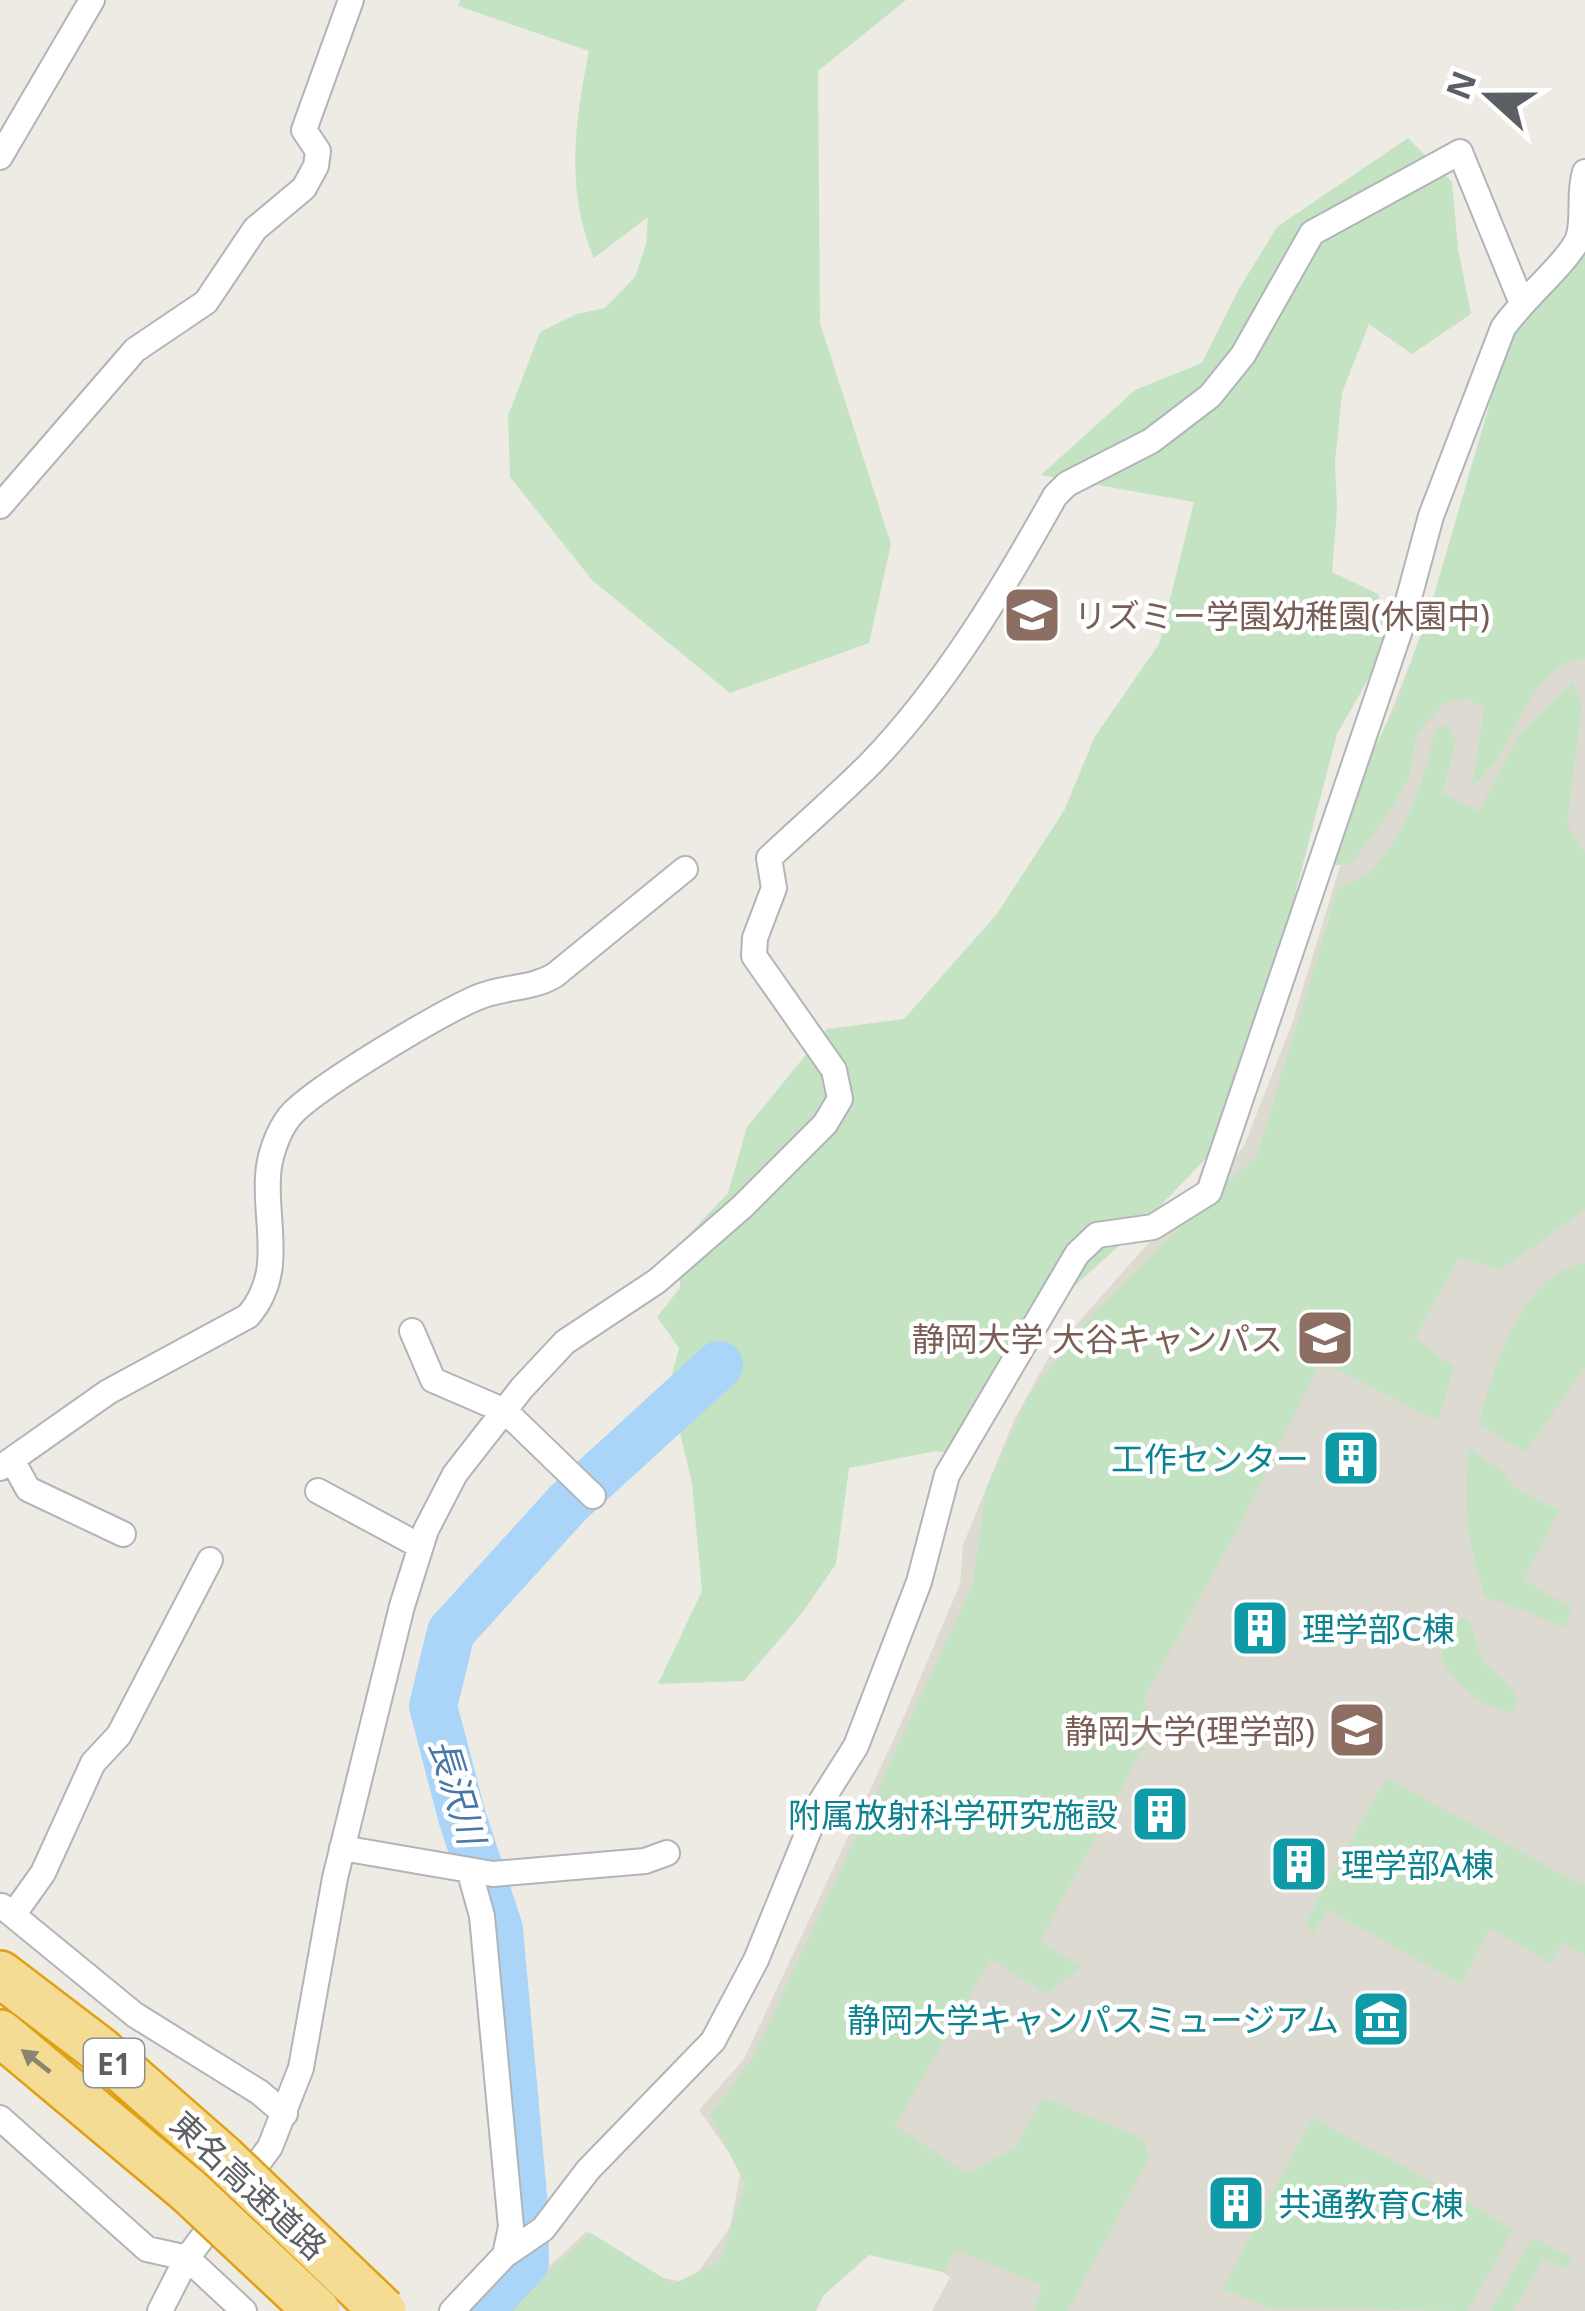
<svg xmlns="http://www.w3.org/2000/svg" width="1585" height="2311" font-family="'Noto Sans','Noto Sans JP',sans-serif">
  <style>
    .education { fill: #dddad2 }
    .green { fill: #c3e3c3 }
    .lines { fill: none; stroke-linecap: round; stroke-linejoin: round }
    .river { stroke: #aad5f8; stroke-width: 48 }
    .minor-casing { stroke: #b1b4b8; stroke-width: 28 }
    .motorway-casing { stroke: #dfa012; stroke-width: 50 }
    .minor { stroke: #fff; stroke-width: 24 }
    .motorway { stroke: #f4dc94; stroke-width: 45 }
    .motorway-bridge-casing { stroke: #dfa012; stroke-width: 50; stroke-linecap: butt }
    .motorway-bridge { stroke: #f4dc94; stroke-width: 45 }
    .oneway { fill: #8a8472 }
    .labels { text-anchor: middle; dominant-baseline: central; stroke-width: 9; stroke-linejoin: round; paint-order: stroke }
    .shield { fill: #fff; stroke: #8d8f92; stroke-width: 3 }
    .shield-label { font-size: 30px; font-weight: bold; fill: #5c5f63 }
    .education-label { font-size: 33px; fill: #785e54; stroke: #fff; text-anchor: end }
    .culture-label { font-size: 33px; fill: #0d838f; stroke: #fff; text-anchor: end }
    .street-label { font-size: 33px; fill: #5c5f63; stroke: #fff }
    .water-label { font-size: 36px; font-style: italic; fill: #4877a9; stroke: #fff }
  </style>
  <rect width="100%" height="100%" fill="#edebe4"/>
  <!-- education -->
  <path class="education" d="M1585,467v1844h-653l18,-34 -35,-22 -37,-6 -28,9 -44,53h-305l86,-80 50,42 53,10 40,-56 11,-57 -42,-60 45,-51 155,-331 61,-144 3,-39 51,-125 37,-67 102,-115 65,-61 26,-31 48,-122 83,-273 53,-132z"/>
  <!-- green -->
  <path class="green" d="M460,0h446l-88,71 2,252 71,221 -22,99 -139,50 -138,-113 -82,-103 -2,-61 32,-84 37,-18 28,-6 30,-31 11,-33 2,-27 -54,41c-29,-67 -19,-138 -5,-207l-131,-45z
    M1408,138l44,44 6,67 13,65 -59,40 -43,-30 -27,69 -7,68 2,48 -5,63 46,22 12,47 -53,93 -51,195 -73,222 -74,77 -68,61 -74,90 -36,77 -25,-5 -87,17 -13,96 -34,49 -58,68 -86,3 44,-93 -10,-108 -23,-97 10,-38 -22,-31 23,-29 -1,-43 49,-52 19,-66 80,-98 77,-10 93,-105 68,-105 29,-71 65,-94 35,-142 -153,-27 94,-85 67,-27 37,-74 38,-62z
    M1585,208v450c-63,8 -66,96 -113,127l12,-77 -15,-9 -22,2 -30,32 -8,43 -17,33 -40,54 -22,3 35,-100 30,-59 35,-98 74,-255z
    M1572,682l10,23 -15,119 18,29v357l-85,60 -41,-13 -44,80 39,31 -16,53 -117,-60 -87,175 -90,162 10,29 -114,214 41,26 -34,27 -56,-35 -96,167 72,48 48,-26 28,-51 100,42 6,19 -81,153h-34l8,-26 -87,-35 -12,22 -74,-17 -45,40 -8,16h-312l87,-78 82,51 48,-23 24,-77 -35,-68 45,-62 218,-470 13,-94 42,-94 66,-83 116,-116 47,-41 81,-268c11,-5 26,-9 34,-18 35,-38 53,-91 63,-140l13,-5 8,17 -14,51 37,18 40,-76z
    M1585,1263v105l-60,84 -46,-28c15,-56 40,-148 106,-161z
    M1469,1448l35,24 12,17 43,22 -36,69 49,28 -6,19 -81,-31c-18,-51 -22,-94 -16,-148z
    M1462,1618l7,3c4,9 10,33 14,39 12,16 27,21 35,40l-6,12c-28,-1 -59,-31 -72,-55l7,-24z
    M1387,1778l196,108 2,-2v72l-23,-14 -11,21 -61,-35 -29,56 -133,-74 -15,23 -8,-10z
    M1312,2118l145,77 56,36 -46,80 -197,-3 -48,-19z
    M1533,2237l40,22 -8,10 -22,-10 -30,52h-23z"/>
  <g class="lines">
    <!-- river -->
    <path class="river" d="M480,2311l45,-49 -1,-55 -25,-278 -37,-112 -29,-111 18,-74 118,-130 150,-137"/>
    <defs>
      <path id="minor" d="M0,157l92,-157
        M0,506l135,-156 71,-48 49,-73 49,-41 12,-22 2,-15 -14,-21 47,-130
        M412,1331l21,49 72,31 88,85
        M12,1460l16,29 95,45
        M0,1468l108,-76 140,-76c37,-43 17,-89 20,-140 1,-20 10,-45 22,-60 24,-28 149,-102 186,-118 26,-12 55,-8 79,-23l130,-106
        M318,1491l102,55
        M342,1848l151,26 152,-13 22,-8
        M2,1906l133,109 124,77 26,22
        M13,1915l30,-42 50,-110 26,-28 91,-175
        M0,2118l147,131 40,9 57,53
        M242,2185l28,-38 31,-79 34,-190 67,-272 24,-76 29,-56 67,-86 43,-46 92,-61 85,-74 83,-83 15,-25 -6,-29 -80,-114 1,-18 19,-50 -5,-30c33,-31 69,-62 102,-95 74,-77 132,-174 184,-267l12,-12 84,-43 59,-45 33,-41 69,-122 148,-81 61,149
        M505,2255l38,-26 45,-59 125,-129 43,-81 64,-157 36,-57 63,-164 28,-107 130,-221 20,-19 56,-8 56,-35 192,-565 30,-111 72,-188c19,-28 64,-65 75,-89 7,-21 0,-45 7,-67
        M160,2311l27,-53 34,-45
        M452,2311l53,-56 6,-28 -29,-311 -12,-43"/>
      <path id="motorway" d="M0,1974l101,77 122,107
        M0,2033l189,158"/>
    </defs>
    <!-- minor casing -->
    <use href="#minor" class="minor-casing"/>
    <!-- motorway casing -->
    <use href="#motorway" class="motorway-casing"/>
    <!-- minor -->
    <use href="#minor" class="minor"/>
    <!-- motorway -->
    <use href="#motorway" class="motorway"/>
    <defs>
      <path id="motorway-bridge" d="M223,2158l160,153
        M189,2191l128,120"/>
    </defs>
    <!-- motorway-bridge casing -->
    <use href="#motorway-bridge" class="motorway-bridge-casing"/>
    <!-- motorway-bridge -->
    <use href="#motorway-bridge" class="motorway-bridge"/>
  </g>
  <!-- one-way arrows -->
  <defs><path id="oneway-solid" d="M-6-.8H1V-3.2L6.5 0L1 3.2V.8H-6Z" transform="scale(3)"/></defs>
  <use class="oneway" href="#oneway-solid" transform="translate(36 2061) rotate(-142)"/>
  <!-- icons -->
  <defs>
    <symbol id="school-square" viewBox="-11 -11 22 22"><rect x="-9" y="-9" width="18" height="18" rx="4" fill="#8d6e63" stroke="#fff"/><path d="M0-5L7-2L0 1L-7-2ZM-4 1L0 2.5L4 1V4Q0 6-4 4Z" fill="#fff"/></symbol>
    <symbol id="university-square" viewBox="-11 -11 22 22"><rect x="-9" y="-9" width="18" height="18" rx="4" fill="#8d6e63" stroke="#fff"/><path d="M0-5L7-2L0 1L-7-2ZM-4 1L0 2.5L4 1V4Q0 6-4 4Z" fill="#fff"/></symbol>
    <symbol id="building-square" viewBox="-11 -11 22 22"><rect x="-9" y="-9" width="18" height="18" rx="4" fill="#0f9aa8" stroke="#fff"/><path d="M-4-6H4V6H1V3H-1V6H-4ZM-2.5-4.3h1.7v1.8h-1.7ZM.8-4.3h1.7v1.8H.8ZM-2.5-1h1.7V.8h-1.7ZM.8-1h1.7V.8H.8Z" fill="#fff"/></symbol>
    <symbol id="museum-square" viewBox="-11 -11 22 22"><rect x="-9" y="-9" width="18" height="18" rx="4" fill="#0f9aa8" stroke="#fff"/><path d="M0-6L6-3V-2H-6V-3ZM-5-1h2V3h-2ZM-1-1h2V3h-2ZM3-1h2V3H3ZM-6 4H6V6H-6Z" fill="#fff"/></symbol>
  </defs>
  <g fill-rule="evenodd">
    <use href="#school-square" x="999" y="582" width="66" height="66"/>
    <use href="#university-square" x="1292" y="1305" width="66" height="66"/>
    <use href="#building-square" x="1318" y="1425" width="66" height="66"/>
    <use href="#building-square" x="1227" y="1595" width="66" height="66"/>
    <use href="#university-square" x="1324" y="1697" width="66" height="66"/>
    <use href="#building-square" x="1127" y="1781" width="66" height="66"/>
    <use href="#building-square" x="1266" y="1831" width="66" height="66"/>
    <use href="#museum-square" x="1348" y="1986" width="66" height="66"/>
    <use href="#building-square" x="1203" y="2170" width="66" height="66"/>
  </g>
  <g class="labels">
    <!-- shield labels -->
    <rect class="shield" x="84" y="2039" width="60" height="48" rx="9"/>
    <g class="shield-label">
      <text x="114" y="2063">E1</text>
    </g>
    <!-- education labels -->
    <g class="education-label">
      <text x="1074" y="615" text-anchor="start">リズミー学園幼稚園(休園中)</text>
      <text x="1283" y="1338">静岡大学 大谷キャンパス</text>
      <text x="1315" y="1730">静岡大学(理学部)</text>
    </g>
    <!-- culture labels -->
    <g class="culture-label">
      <text x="1309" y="1458">工作センター</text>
      <text x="1302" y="1628" text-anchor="start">理学部C棟</text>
      <text x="1118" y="1814">附属放射科学研究施設</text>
      <text x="1341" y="1864" text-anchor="start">理学部A棟</text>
      <text x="1339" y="2019">静岡大学キャンパスミュージアム</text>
      <text x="1278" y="2203" text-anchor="start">共通教育C棟</text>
    </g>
    <!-- street labels -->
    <g class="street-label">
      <text transform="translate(249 2185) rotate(43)">東名高速道路</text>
    </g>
    <!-- water labels -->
    <g class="water-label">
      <text transform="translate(458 1791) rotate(73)">長沢川</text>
    </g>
  </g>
  <!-- north arrow -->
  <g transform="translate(1489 96) rotate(291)" stroke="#ffffff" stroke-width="9" paint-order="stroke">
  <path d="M0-9L21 45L0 30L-21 45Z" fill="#5c5f63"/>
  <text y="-18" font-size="33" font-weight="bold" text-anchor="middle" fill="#5c5f63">N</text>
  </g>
</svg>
